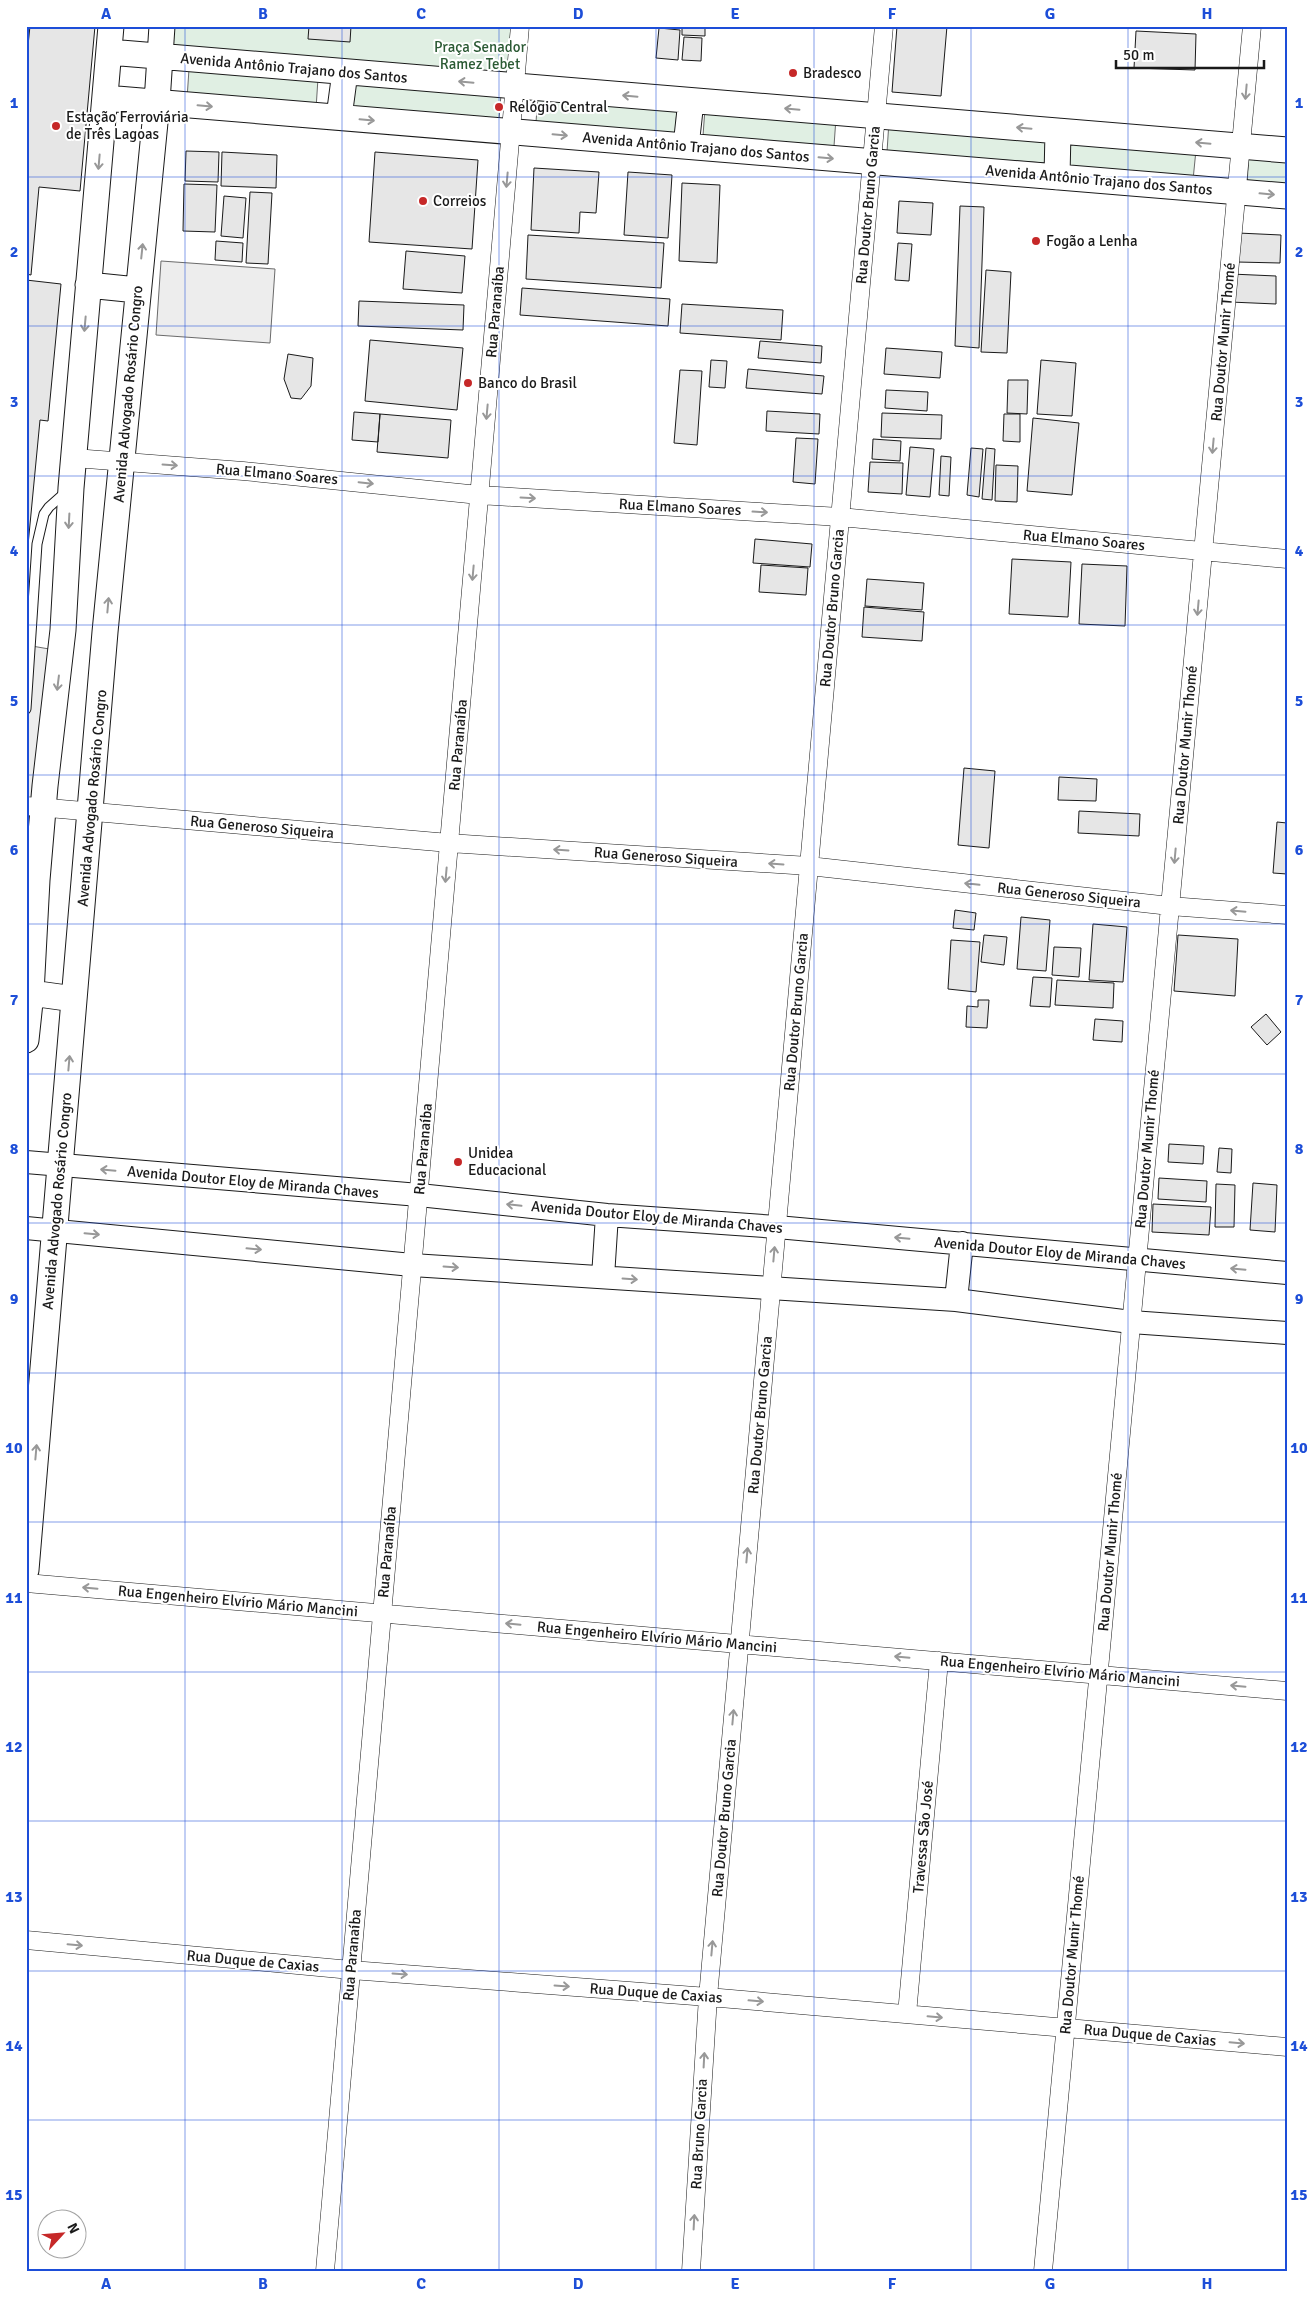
<svg xmlns="http://www.w3.org/2000/svg" width="1313" height="2297" font-family="Signika,sans-serif">
  <style>
    .green { fill: #e0efe3; stroke: #6a6a6a }
    .parking { fill: #ededed; stroke: #6a6a6a }
    .building { fill: #e6e6e6; stroke: #1a1a1a }
    .lines { fill: none; stroke-linecap: round; stroke-linejoin: round }
    .service-casing { stroke: #1a1a1a; stroke-width: 11 }
    .minor-casing { stroke: #1a1a1a; stroke-width: 19 }
    .tertiary-casing { stroke: #1a1a1a; stroke-width: 24 }
    .secondary-casing { stroke: #1a1a1a; stroke-width: 27 }
    .service { stroke: #fff; stroke-width: 9 }
    .minor { stroke: #fff; stroke-width: 18 }
    .tertiary { stroke: #fff; stroke-width: 22 }
    .secondary { stroke: #fff; stroke-width: 25 }
    .oneway { stroke: #989898 }
    .grid { fill: none; stroke: #1d4ed8; stroke-width: 1; stroke-opacity: 0.55 }
    .poi-dot { fill: #c62828; stroke: #fff; stroke-width: 2 }
    .labels { text-anchor: middle; dominant-baseline: central; stroke-width: 4; stroke-linejoin: round; paint-order: stroke }
    .park-label { font-size: 15px; fill: #2b5a34; stroke: #fff }
    .street-label { font-size: 15px; fill: #1a1a1a; stroke: #fff }
    .poi-label { font-size: 15px; fill: #1a1a1a; stroke: #fff; text-anchor: start }
    .neatline { fill: none; stroke: #1d4ed8; stroke-width: 2 }
    .grid-label { font-size: 16px; text-anchor: middle; font-weight: bold; fill: #1d4ed8 }
  </style>
  <rect width="100%" height="100%" fill="#fff"/>
  <!-- green -->
  <path class="green" d="M168,26h346l-6,62 -342,-32z
    M189,69l129,9 -2,31 -129,-10z
    M354,82l147,12 -2,26 -147,-12z
    M538,96l139,13 -2,27 -139,-14z
    M705,108l131,10 -2,28 -131,-10z
    M889,121l158,12 -2,30 -158,-11z
    M1066,138l130,12 -3,30 -130,-12z
    M1249,155l38,3v29l-40,-3z"/>
  <!-- parking -->
  <path class="parking" d="M161,261l114,8 -5,74 -114,-8z
    M26,645l29,5 -29,299z"/>
  <!-- building -->
  <path class="building" d="M30,26h65l-15,165 -41,-4 -8,88 -5,-1v-209z
    M309,26h42l-1,16 -42,-3z
    M682,26h23v10l-23,-1z
    M897,26h50l-6,70 -49,-4z
    M659,28l21,2 -2,30 -22,-2z
    M1136,31l60,3 -1,36 -61,-2z
    M684,37l18,1 -1,23 -19,-1z
    M186,151l33,1 -1,30 -33,-1z
    M222,152l55,3 -1,33 -55,-2z
    M375,152l103,8 -6,89 -103,-7z
    M534,168l65,4 -3,41 -16,-1 -1,21 -48,-3z
    M628,172l44,3 -4,63 -44,-3z
    M682,183l38,2 -3,78 -38,-2z
    M184,184l33,1 -2,47 -32,-1z
    M250,192l22,1 -4,71 -22,-1z
    M224,196l22,2 -3,40 -22,-2z
    M899,201l34,2 -2,32 -34,-2z
    M960,206l24,1 -5,141 -24,-2z
    M1238,233l43,2 -1,28 -43,-1z
    M528,235l136,8 -3,45 -135,-9z
    M216,241l27,2 -1,19 -27,-2z
    M898,243l14,1 -3,37 -14,-1z
    M406,251l59,5 -3,37 -59,-4z
    M986,270l25,2 -4,81 -26,-1z
    M1231,274l45,2v28l-46,-2z
    M26,280l35,4 -13,137 -8,-1 -14,146z
    M522,288l148,11 -2,27 -148,-11z
    M359,301l105,4 -1,25 -105,-4z
    M682,304l101,6 -2,30 -101,-7z
    M370,340l93,8 -6,62 -92,-9z
    M760,341l62,5 -1,17 -63,-5z
    M886,348l56,4 -2,26 -56,-4z
    M288,354l25,4 -2,28 -10,13 -10,-1 -7,-19z
    M711,360l16,1 -2,27 -16,-1z
    M1041,360l35,3 -4,53 -35,-2z
    M748,369l76,7 -2,18 -76,-6z
    M680,370l22,1 -5,74 -23,-2z
    M1008,380h20l-1,34 -20,-1z
    M886,390l42,2 -1,19 -42,-3z
    M767,411l53,3 -1,20 -53,-3z
    M354,412l26,2 -2,28 -26,-2z
    M882,413l60,2 -1,24 -60,-2z
    M380,414l71,6 -3,38 -71,-6z
    M1004,414h16v28l-17,-1z
    M1033,418l46,5 -7,72 -45,-4z
    M796,438l22,1 -3,45 -22,-2z
    M873,439l28,2 -1,20 -28,-2z
    M910,447l24,2 -4,48 -24,-2z
    M971,448l12,1 -4,48 -12,-2z
    M986,448l9,1 -3,51 -10,-1z
    M941,456l10,1 -2,39 -10,-1z
    M870,462l33,1 -1,31 -34,-2z
    M996,465l22,1 -1,36 -22,-1z
    M755,539l57,5 -2,23 -57,-4z
    M1012,559l59,3 -3,55 -59,-3z
    M1082,564l45,2 -2,60 -46,-2z
    M761,565l47,3 -2,27 -47,-3z
    M867,579l57,4 -2,27 -57,-4z
    M864,607l60,5 -2,29 -60,-4z
    M964,768l31,3 -6,77 -31,-3z
    M1059,777l38,2 -1,22 -38,-1z
    M1079,811l61,3 -1,22 -61,-3z
    M1277,822l10,1v51l-14,-1z
    M955,910l21,3 -2,17 -21,-2z
    M1021,917l29,3 -4,51 -29,-2z
    M1093,924l34,3 -4,55 -34,-2z
    M984,935l23,2 -3,28 -23,-3z
    M1178,935l60,4 -3,57 -61,-5z
    M951,940l29,2 -4,50 -28,-3z
    M1054,947l27,1 -2,29 -27,-2z
    M1033,977l19,1 -2,29 -20,-1z
    M1057,980l57,3 -1,25 -58,-3z
    M978,1000h11l-2,28 -21,-1 1,-21 11,1z
    M1266,1014l15,18 -14,13 -16,-18z
    M1095,1019l28,2 -1,21 -29,-2z
    M1169,1144l35,2 -1,18 -35,-2z
    M1219,1148l13,1 -1,24 -14,-1z
    M1159,1178l48,3 -1,21 -48,-3z
    M1253,1183l24,2 -2,47 -25,-2z
    M1216,1184l19,1 -1,42h-19z
    M1153,1204l58,3 -2,28 -57,-3z"/>
  <g class="lines">
    <defs>
      <path id="service" d="M26,709l11,-165 7,-30 5,-7 18,-16"/>
      <path id="minor" d="M74,458l169,13 236,24 361,22 447,42
        M26,806l423,37 360,23 361,40 117,9
        M26,1583l1261,108
        M26,1940l325,30 357,27 579,50
        M907,2014l32,-353
        M325,2271l195,-2245
        M691,2271l17,-274 176,-1971
        M1043,2271l209,-2245"/>
      <path id="tertiary" d="M26,1162l393,33 188,20 170,12 510,46
        M26,1228l386,37 544,35 175,22 156,11
        M603,1277l4,-62
        M956,1300l6,-57"/>
      <path id="secondary" d="M109,52l1178,98
        M105,98l1182,98
        M339,117l6,-45
        M686,146l5,-45
        M1057,177l1,-46
        M88,285l49,5
        M31,993l43,6
        M26,1040l5,-47 6,-113 8,-94 18,-156 8,-142 40,-462
        M26,1570l79,-938 52,-530 5,-76"/>
    </defs>
    <!-- service casing -->
    <use href="#service" class="service-casing"/>
    <!-- minor casing -->
    <use href="#minor" class="minor-casing"/>
    <!-- tertiary casing -->
    <use href="#tertiary" class="tertiary-casing"/>
    <!-- secondary casing -->
    <use href="#secondary" class="secondary-casing"/>
    <!-- service -->
    <use href="#service" class="service"/>
    <!-- minor -->
    <use href="#minor" class="minor"/>
    <!-- tertiary -->
    <use href="#tertiary" class="tertiary"/>
    <!-- secondary -->
    <use href="#secondary" class="secondary"/>
  </g>
  <!-- one-way arrows -->
  <defs><path id="oneway-shaft" d="M-6 0H5M1.5-3L5.5 0L1.5 3" fill="none" stroke-width="1.6" stroke-linecap="round" stroke-linejoin="round" transform="scale(1.25)"/></defs>
  <g class="oneway">
    <use href="#oneway-shaft" transform="translate(466 82) rotate(-175)"/>
    <use href="#oneway-shaft" transform="translate(1246 92) rotate(95)"/>
    <use href="#oneway-shaft" transform="translate(630 96) rotate(-175)"/>
    <use href="#oneway-shaft" transform="translate(205 106) rotate(5)"/>
    <use href="#oneway-shaft" transform="translate(792 109) rotate(-175)"/>
    <use href="#oneway-shaft" transform="translate(367 120) rotate(5)"/>
    <use href="#oneway-shaft" transform="translate(1024 128) rotate(-175)"/>
    <use href="#oneway-shaft" transform="translate(560 135) rotate(5)"/>
    <use href="#oneway-shaft" transform="translate(1203 143) rotate(-175)"/>
    <use href="#oneway-shaft" transform="translate(826 158) rotate(5)"/>
    <use href="#oneway-shaft" transform="translate(99 162) rotate(95)"/>
    <use href="#oneway-shaft" transform="translate(507 180) rotate(95)"/>
    <use href="#oneway-shaft" transform="translate(1267 194) rotate(5)"/>
    <use href="#oneway-shaft" transform="translate(142 251) rotate(-84)"/>
    <use href="#oneway-shaft" transform="translate(85 324) rotate(95)"/>
    <use href="#oneway-shaft" transform="translate(487 412) rotate(95)"/>
    <use href="#oneway-shaft" transform="translate(1213 446) rotate(95)"/>
    <use href="#oneway-shaft" transform="translate(170 465) rotate(4)"/>
    <use href="#oneway-shaft" transform="translate(366 483) rotate(6)"/>
    <use href="#oneway-shaft" transform="translate(528 498) rotate(3)"/>
    <use href="#oneway-shaft" transform="translate(760 512) rotate(3)"/>
    <use href="#oneway-shaft" transform="translate(69 521) rotate(93)"/>
    <use href="#oneway-shaft" transform="translate(473 573) rotate(95)"/>
    <use href="#oneway-shaft" transform="translate(108 605) rotate(-85)"/>
    <use href="#oneway-shaft" transform="translate(1198 608) rotate(95)"/>
    <use href="#oneway-shaft" transform="translate(58 683) rotate(97)"/>
    <use href="#oneway-shaft" transform="translate(561 850) rotate(-176)"/>
    <use href="#oneway-shaft" transform="translate(1175 856) rotate(95)"/>
    <use href="#oneway-shaft" transform="translate(776 864) rotate(-176)"/>
    <use href="#oneway-shaft" transform="translate(446 875) rotate(95)"/>
    <use href="#oneway-shaft" transform="translate(972 884) rotate(-174)"/>
    <use href="#oneway-shaft" transform="translate(1238 911) rotate(-175)"/>
    <use href="#oneway-shaft" transform="translate(69 1063) rotate(-85)"/>
    <use href="#oneway-shaft" transform="translate(108 1170) rotate(-175)"/>
    <use href="#oneway-shaft" transform="translate(514 1205) rotate(-174)"/>
    <use href="#oneway-shaft" transform="translate(92 1234) rotate(5)"/>
    <use href="#oneway-shaft" transform="translate(902 1238) rotate(-175)"/>
    <use href="#oneway-shaft" transform="translate(254 1249) rotate(5)"/>
    <use href="#oneway-shaft" transform="translate(774 1254) rotate(-85)"/>
    <use href="#oneway-shaft" transform="translate(451 1267) rotate(4)"/>
    <use href="#oneway-shaft" transform="translate(1238 1269) rotate(-175)"/>
    <use href="#oneway-shaft" transform="translate(630 1279) rotate(4)"/>
    <use href="#oneway-shaft" transform="translate(36 1452) rotate(-85)"/>
    <use href="#oneway-shaft" transform="translate(747 1555) rotate(-85)"/>
    <use href="#oneway-shaft" transform="translate(90 1588) rotate(-175)"/>
    <use href="#oneway-shaft" transform="translate(513 1624) rotate(-175)"/>
    <use href="#oneway-shaft" transform="translate(902 1657) rotate(-175)"/>
    <use href="#oneway-shaft" transform="translate(1238 1686) rotate(-175)"/>
    <use href="#oneway-shaft" transform="translate(733 1717) rotate(-85)"/>
    <use href="#oneway-shaft" transform="translate(75 1945) rotate(5)"/>
    <use href="#oneway-shaft" transform="translate(712 1948) rotate(-85)"/>
    <use href="#oneway-shaft" transform="translate(400 1974) rotate(4)"/>
    <use href="#oneway-shaft" transform="translate(562 1986) rotate(4)"/>
    <use href="#oneway-shaft" transform="translate(756 2001) rotate(5)"/>
    <use href="#oneway-shaft" transform="translate(935 2017) rotate(5)"/>
    <use href="#oneway-shaft" transform="translate(1237 2043) rotate(5)"/>
    <use href="#oneway-shaft" transform="translate(704 2060) rotate(-87)"/>
    <use href="#oneway-shaft" transform="translate(694 2222) rotate(-87)"/>
  </g>
  <!-- grid -->
  <path class="grid" d="M185,26v2245M342,26v2245M499,26v2245M656,26v2245M814,26v2245M971,26v2245M1128,26v2245M26,177h1261M26,326h1261M26,476h1261M26,625h1261M26,775h1261M26,924h1261M26,1074h1261M26,1223h1261M26,1373h1261M26,1522h1261M26,1672h1261M26,1821h1261M26,1971h1261M26,2120h1261"/>
  <!-- markers -->
  <g class="poi-dot">
    <circle cx="793" cy="73" r="5"/>
    <circle cx="499" cy="107" r="5"/>
    <circle cx="56" cy="126" r="5"/>
    <circle cx="423" cy="201" r="5"/>
    <circle cx="1036" cy="241" r="5"/>
    <circle cx="468" cy="383" r="5"/>
    <circle cx="458" cy="1162" r="5"/>
  </g>
  <g class="labels">
    <!-- park labels -->
    <g class="park-label">
      <text x="480" y="47">Praça Senador<tspan x="480" dy="17">Ramez Tebet</tspan></text>
    </g>
    <!-- street labels -->
    <g class="street-label">
      <text transform="translate(294 68) rotate(5)">Avenida Antônio Trajano dos Santos</text>
      <text transform="translate(696 147) rotate(5)">Avenida Antônio Trajano dos Santos</text>
      <text transform="translate(1099 180) rotate(5)">Avenida Antônio Trajano dos Santos</text>
      <text transform="translate(868 205) rotate(-85)">Rua Doutor Bruno Garcia</text>
      <text transform="translate(495 312) rotate(-85)">Rua Paranaíba</text>
      <text transform="translate(1223 342) rotate(-85)">Rua Doutor Munir Thomé</text>
      <text transform="translate(128 394) rotate(-85)">Avenida Advogado Rosário Congro</text>
      <text transform="translate(277 474) rotate(5)">Rua Elmano Soares</text>
      <text transform="translate(680 507) rotate(3)">Rua Elmano Soares</text>
      <text transform="translate(1084 540) rotate(5)">Rua Elmano Soares</text>
      <text transform="translate(832 608) rotate(-85)">Rua Doutor Bruno Garcia</text>
      <text transform="translate(458 745) rotate(-85)">Rua Paranaíba</text>
      <text transform="translate(1185 745) rotate(-85)">Rua Doutor Munir Thomé</text>
      <text transform="translate(92 798) rotate(-85)">Avenida Advogado Rosário Congro</text>
      <text transform="translate(262 827) rotate(5)">Rua Generoso Siqueira</text>
      <text transform="translate(666 857) rotate(4)">Rua Generoso Siqueira</text>
      <text transform="translate(1069 895) rotate(6)">Rua Generoso Siqueira</text>
      <text transform="translate(796 1012) rotate(-85)">Rua Doutor Bruno Garcia</text>
      <text transform="translate(423 1149) rotate(-85)">Rua Paranaíba</text>
      <text transform="translate(1147 1149) rotate(-85)">Rua Doutor Munir Thomé</text>
      <text transform="translate(253 1182) rotate(5)">Avenida Doutor Eloy de Miranda Chaves</text>
      <text transform="translate(57 1201) rotate(-85)">Avenida Advogado Rosário Congro</text>
      <text transform="translate(657 1217) rotate(5)">Avenida Doutor Eloy de Miranda Chaves</text>
      <text transform="translate(1060 1253) rotate(5)">Avenida Doutor Eloy de Miranda Chaves</text>
      <text transform="translate(760 1415) rotate(-85)">Rua Doutor Bruno Garcia</text>
      <text transform="translate(387 1552) rotate(-85)">Rua Paranaíba</text>
      <text transform="translate(1110 1552) rotate(-85)">Rua Doutor Munir Thomé</text>
      <text transform="translate(238 1601) rotate(5)">Rua Engenheiro Elvírio Mário Mancini</text>
      <text transform="translate(657 1637) rotate(5)">Rua Engenheiro Elvírio Mário Mancini</text>
      <text transform="translate(1060 1671) rotate(5)">Rua Engenheiro Elvírio Mário Mancini</text>
      <text transform="translate(724 1818) rotate(-85)">Rua Doutor Bruno Garcia</text>
      <text transform="translate(923 1837) rotate(-85)">Travessa São José</text>
      <text transform="translate(352 1955) rotate(-85)">Rua Paranaíba</text>
      <text transform="translate(1072 1955) rotate(-85)">Rua Doutor Munir Thomé</text>
      <text transform="translate(253 1961) rotate(5)">Rua Duque de Caxias</text>
      <text transform="translate(656 1993) rotate(4)">Rua Duque de Caxias</text>
      <text transform="translate(1150 2035) rotate(5)">Rua Duque de Caxias</text>
      <text transform="translate(699 2134) rotate(-87)">Rua Bruno Garcia</text>
    </g>
    <!-- poi labels -->
    <g class="poi-label">
      <text x="803" y="73">Bradesco</text>
      <text x="509" y="107">Relógio Central</text>
      <text x="66" y="117">Estação Ferroviária<tspan x="66" dy="17">de Três Lagoas</tspan></text>
      <text x="433" y="201">Correios</text>
      <text x="1046" y="241">Fogão a Lenha</text>
      <text x="478" y="383">Banco do Brasil</text>
      <text x="468" y="1153">Unidea<tspan x="468" dy="17">Educacional</tspan></text>
    </g>
  </g>
  <!-- border -->
  <rect width="1313" height="2297" fill="none" stroke="#ffffff" stroke-width="55"/>
  <!-- north arrow -->
  <g transform="translate(62 2234) rotate(64)"><circle r="24" fill="#ffffff" stroke="#a3a3a3"/>
  <path d="M0-4L9 19L0 12L-9 19Z" fill="#c62828"/>
  <text y="-8" font-size="14" font-weight="bold" text-anchor="middle" fill="#1a1a1a">N</text>
  </g>
  <!-- scale -->
  <path d="M1116 60v8h148v-8" fill="none" stroke="#1a1a1a" stroke-width="2.5"/>
  <text x="1123" y="60" font-size="15" fill="#1a1a1a" stroke="#ffffff" stroke-width="4" paint-order="stroke">50 m</text>
  <rect x="28" y="28" width="1258" height="2242" class="neatline"/>
  <g class="grid-label">
    <text x="106" y="19">A</text>
    <text x="263" y="19">B</text>
    <text x="421" y="19">C</text>
    <text x="578" y="19">D</text>
    <text x="735" y="19">E</text>
    <text x="892" y="19">F</text>
    <text x="1050" y="19">G</text>
    <text x="1207" y="19">H</text>
    <text x="14" y="108">1</text>
    <text x="1299" y="108">1</text>
    <text x="14" y="257">2</text>
    <text x="1299" y="257">2</text>
    <text x="14" y="407">3</text>
    <text x="1299" y="407">3</text>
    <text x="14" y="556">4</text>
    <text x="1299" y="556">4</text>
    <text x="14" y="706">5</text>
    <text x="1299" y="706">5</text>
    <text x="14" y="855">6</text>
    <text x="1299" y="855">6</text>
    <text x="14" y="1005">7</text>
    <text x="1299" y="1005">7</text>
    <text x="14" y="1154">8</text>
    <text x="1299" y="1154">8</text>
    <text x="14" y="1304">9</text>
    <text x="1299" y="1304">9</text>
    <text x="14" y="1453">10</text>
    <text x="1299" y="1453">10</text>
    <text x="14" y="1603">11</text>
    <text x="1299" y="1603">11</text>
    <text x="14" y="1752">12</text>
    <text x="1299" y="1752">12</text>
    <text x="14" y="1902">13</text>
    <text x="1299" y="1902">13</text>
    <text x="14" y="2051">14</text>
    <text x="1299" y="2051">14</text>
    <text x="14" y="2200">15</text>
    <text x="1299" y="2200">15</text>
    <text x="106" y="2289">A</text>
    <text x="263" y="2289">B</text>
    <text x="421" y="2289">C</text>
    <text x="578" y="2289">D</text>
    <text x="735" y="2289">E</text>
    <text x="892" y="2289">F</text>
    <text x="1050" y="2289">G</text>
    <text x="1207" y="2289">H</text>
  </g>
</svg>
